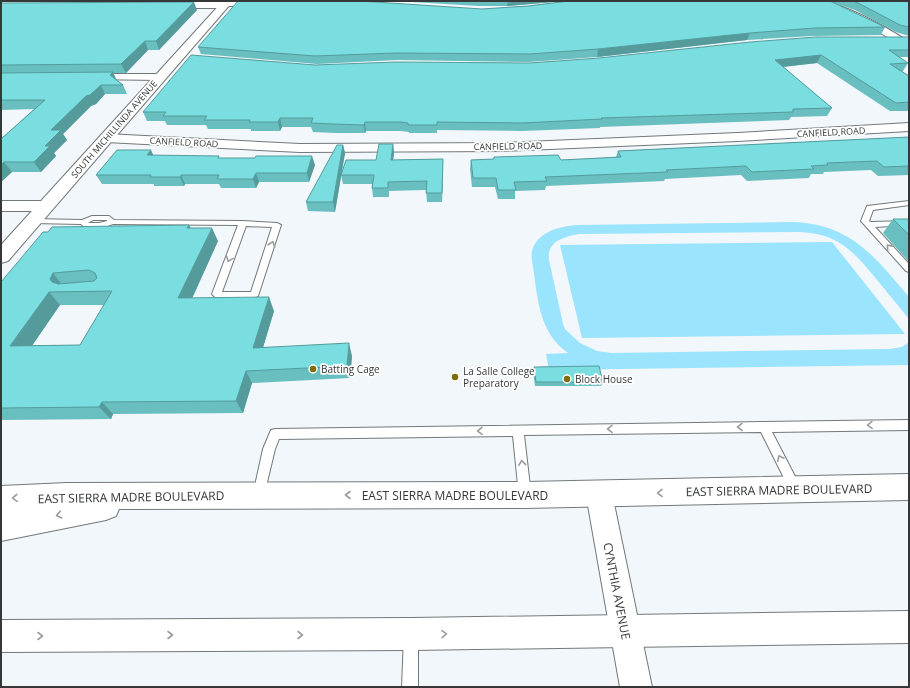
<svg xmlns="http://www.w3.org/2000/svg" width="910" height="688" font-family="'Open Sans',sans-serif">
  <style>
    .green { fill: #9ae4fd }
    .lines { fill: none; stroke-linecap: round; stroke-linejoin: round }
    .service-casing { stroke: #73787a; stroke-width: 2 }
    .minor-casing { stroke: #73787a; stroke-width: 2 }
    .primary-casing { stroke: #73787a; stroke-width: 2 }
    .service { fill: #fff; fill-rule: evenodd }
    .minor { fill: #fff; fill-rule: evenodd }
    .primary { fill: #fff; fill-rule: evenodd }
    .wall { fill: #69bec0; fill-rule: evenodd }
    .shaded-wall { fill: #559b9c }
    .building { fill: #7adddf; stroke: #559b9c; fill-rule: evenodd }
    .oneway { stroke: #9a9b9c }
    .poi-dot { fill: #7e6e0a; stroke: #fff; stroke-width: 1.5 }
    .labels { text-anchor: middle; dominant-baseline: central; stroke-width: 3.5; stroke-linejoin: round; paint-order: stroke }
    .far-street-label { font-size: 9px; fill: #353738; stroke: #fff }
    .poi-label { font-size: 10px; fill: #353738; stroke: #fff; text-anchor: start }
    .near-street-label { font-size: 12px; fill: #353738; stroke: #fff }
  </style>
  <rect width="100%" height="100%" fill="#f1f7fa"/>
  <!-- green -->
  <path class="green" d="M792,222c59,2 82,34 117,75v22c-10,-13 -21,-25 -31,-38 -24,-29 -39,-48 -80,-49l-218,2c-14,2 -34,7 -31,26l14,64 2,5 15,14 17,8 15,2 278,-4 12,-2 7,-5v23l-360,5 -3,-16 22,-1c-31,-22 -30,-58 -36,-92 -4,-26 25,-35 46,-36z
    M832,242l73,92 -323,4 -22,-93z"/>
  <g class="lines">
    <defs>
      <path id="service" d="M909,201v4l-36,5 -4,11 2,1 38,-1v4l-34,2 34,37v8l-3,-1 -45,-50 6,-15z
        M92,216h17l5,4 129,1 34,2 4,2 -23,71 -6,3 -34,-1 -3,-1 -3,-3 26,-69 -125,-1c-9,4 -25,8 -32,0l-48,-1 -4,-2 4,-2 49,1zM93,220h14v1l-8,2h-11zM246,226l26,1 -21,65h-29z
        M909,420v10l-137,2 29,56 -2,4 -4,2 -4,-2 -30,-60 -237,3 7,60 -2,4 -4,2 -4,-2 -2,-4 -6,-59 -234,3 -4,10 -12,50 -4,2 -4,-2 -2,-4 10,-46 8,-19 4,-1z
        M411,629l5,2 2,5v51h-16l2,-51 2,-5z"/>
      <path id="minor" d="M224,1h42l2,2 -4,3h-36l-4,2h-55l-4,-3 4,-3h53z
        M816,1c25,0 72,27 93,41v8l-35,-21z
        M89,74h71l5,3 -5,3 -75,-1 -1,-2 1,-2z
        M909,123v8l-171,10 -234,10 -204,1 -194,-10 -5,-1 -2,-3 2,-3 5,-1 194,10 204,-1 234,-10z
        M1,201h45l5,2 3,3 -3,3 -5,2h-45z
        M599,482l9,3 4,9 40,193h-32l-34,-193 4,-9z"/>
      <path id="primary" d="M223,1h10l-225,260 -7,2v-18z
        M909,474v26l-384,8 -406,1 -3,7 -10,4 -105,21v-55l66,-3 458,-1z
        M909,611v32l-498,7 -410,2v-32l410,-2z"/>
    </defs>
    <!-- service casing -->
    <use href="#service" class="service-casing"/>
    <!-- minor casing -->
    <use href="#minor" class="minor-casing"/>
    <!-- primary casing -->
    <use href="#primary" class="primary-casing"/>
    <!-- service -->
    <use href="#service" class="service"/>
    <!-- minor -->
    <use href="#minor" class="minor"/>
    <!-- primary -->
    <use href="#primary" class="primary"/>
  </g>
  <!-- wall -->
  <path class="wall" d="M1,1h141l-141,1z
    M396,1h168l-57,5h-28z
    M569,1h340v35l-13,-4 -41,-22 -24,-8 54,25 -4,8 -69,1 -65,4 -150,17 -68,5 -132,-2 -80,4 -116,-10 -3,-7 284,-38 46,-3z
    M1,3l196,7 -38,40h-11l-22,23h-13l4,8 6,4 4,9h-22l-9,10 -5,2 -28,28 4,6 -13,13 2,3 -15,16h-29l-11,10v-43l33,-30 -33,1z
    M909,37v20h-10l9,6 -5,8h-2l8,5v35h-19l-73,-48 -34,4 49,41 -5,8 -36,1 -2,3 -189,7v1l-78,3 -85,-1v3h-28v-1l-8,-1h-35l-1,2h-30l-22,-1 -2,-5h-29l-2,4h-29v-2h-43l-2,-4h-39l-2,-4h-18l-4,-9 172,-47 215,-2z
    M909,137v38l-31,1 -7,-6 -47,2 -1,2h-12l-2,4 -62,3 -6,-6 -76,4 -1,2 -118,5 -1,4 -30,1v8h-17l-3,-12h-23l-2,-18 1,-9 23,-1v-2l67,3 55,-3 2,-6z
    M393,144l1,9 -1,7 50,-1 -1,43h-15l-1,-12 -37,1v6h-16l-1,-9v-4h-29l-2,-9 35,-15z
    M343,145l2,8 -10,59 -27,-1 -2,-9z
    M153,156l162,9 -6,17h-50l-3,6h-35l-2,-4h-34l-1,2h-30v-2h-52l-6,-9z
    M893,219h16v43l-26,-29z
    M189,225l2,3 27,13 -26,57 82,13 -11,36 89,9 -2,22 -98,5 -9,30 -130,1 -2,5 -110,1v-138zM60,305h44l-24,40h-48z
    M534,367l69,15 -2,4h-66l-2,-15z"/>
  <!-- shaded-wall -->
  <path class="shaded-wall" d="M508,1h56l-57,5z
    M194,2l3,8 -38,40 -3,-9z
    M750,33l-3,7 -150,17 1,-8z
    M145,41l3,9 -22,23 -5,-9z
    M821,55l-4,8 -45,5 3,-8z
    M113,72l4,9 -7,-6z
    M101,85l4,9 -9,10 -5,2 -28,28 4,6 -13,13 2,3 -15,16 -7,-10 11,-16 6,-16 35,-34z
    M280,118l2,9 -2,4 -2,-9z
    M365,122l1,9 -1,2 -1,-8z
    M393,144l1,9 -2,16 -1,-9z
    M343,145l2,8 -10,59 -2,-10z
    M151,150l4,9 -8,-4z
    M312,156l3,9 -6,17 -2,-9z
    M443,159v9l-1,34v-9z
    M4,162l8,10 -11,10v-17z
    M256,173l3,9 -3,6 -3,-9z
    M181,175l4,9 -1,2 -4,-9z
    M189,225l7,13 -9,-10z
    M212,228l6,13 -32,71 -8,-14z
    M53,273l11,14 -3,5 -11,-13z
    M49,292l11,13 -37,54 -13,-13z
    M269,297l5,14 -15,50 -6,-13z
    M349,343l3,13 -2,22 -3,-12z
    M246,371l6,12 -9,30 -7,-12z
    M102,402l11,12 -2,5 -12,-12z"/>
  <!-- building -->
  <path class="building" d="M238,1h121l123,8 46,-3 41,-5h261l55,26 -70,1 -65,5 -152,16 -68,5 -134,-1 -81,3 -117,-9z
    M852,1h57v26l-9,-2 -42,-22z
    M194,2l-38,39h-11l-24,23 -120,1v-62z
    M816,37h93v13h-20l19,13 -18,1 19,12v26l-13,1 -75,-48 -46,5 57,48 -39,1v3l-192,6 1,1 -80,4 -85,-1v3h-29v-2l-8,-1h-35l-1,3 -31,-1 -22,-1 2,-5h-33l-2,4h-29l1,-2h-46l3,-4h-44l3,-4h-23l48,-57 124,10 81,-3 134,1 69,-5 151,-16z
    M113,72l-3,3 13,10h-22l-11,10 -4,1 -35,34h10l-16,16h5l-16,16h-30l-3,3v-26l44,-39h-44v-27z
    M909,137v29l-25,1 -7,-6 -50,2 1,2 -17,1 3,3 -62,3 -6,-6 -80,4 2,2 -123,5 2,4 -33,1 2,8h-18l-2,-12h-23l-2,-18 23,-1v-2l64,-2 3,5 60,-3 -3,-6z
    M379,144h14l-2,16 52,-1 -1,34h-16l1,-12 -39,1v6h-16l2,-13h-33l5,-15h30z
    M337,145h6l-10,57h-27z
    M117,150h34l-4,5 72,1 -1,2h37l1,-2h56l-5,17h-51l-3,6h-36l2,-4h-38l-1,2h-30l1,-2h-55z
    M893,219h16v16z
    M189,225l-2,3h25l-34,70 91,-1 -16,51 96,-5 -2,23 -101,5 -10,30 -134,1 -3,5 -98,1v-126l42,-50h5l4,-5zM89,270l6,3 2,5 -3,3 -36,3 -6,-2 -2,-3 3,-6zM112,291l-32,54 -70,1 39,-54z
    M599,366l4,16h-67l-2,-15z"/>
  <!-- one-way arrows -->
  <defs><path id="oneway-chevron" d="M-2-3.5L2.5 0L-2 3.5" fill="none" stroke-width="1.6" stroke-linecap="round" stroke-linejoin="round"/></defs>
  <g class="oneway">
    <use href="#oneway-chevron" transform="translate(272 244) rotate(-71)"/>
    <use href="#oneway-chevron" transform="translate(889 247) rotate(-132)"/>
    <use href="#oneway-chevron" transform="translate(229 259) rotate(111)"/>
    <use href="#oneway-chevron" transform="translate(870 425) rotate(179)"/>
    <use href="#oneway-chevron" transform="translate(740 427) rotate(179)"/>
    <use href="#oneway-chevron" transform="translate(610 429) rotate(179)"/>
    <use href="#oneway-chevron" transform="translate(480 431) rotate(179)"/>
    <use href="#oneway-chevron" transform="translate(780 458) rotate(-116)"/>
    <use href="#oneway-chevron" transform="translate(522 463) rotate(-96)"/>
    <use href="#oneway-chevron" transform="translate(660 493) rotate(179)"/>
    <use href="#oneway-chevron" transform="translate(348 495) rotate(180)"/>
    <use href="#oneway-chevron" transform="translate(15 498) rotate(177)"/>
    <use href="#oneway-chevron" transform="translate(59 515) rotate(168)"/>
    <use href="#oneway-chevron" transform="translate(444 634) rotate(-1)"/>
    <use href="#oneway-chevron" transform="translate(170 635)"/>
    <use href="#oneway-chevron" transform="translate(300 635)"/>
    <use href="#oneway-chevron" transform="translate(40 636)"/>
  </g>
  <!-- markers -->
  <g class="poi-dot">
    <circle cx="313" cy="369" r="4"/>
    <circle cx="455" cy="377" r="4"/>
    <circle cx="567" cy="379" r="4"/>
  </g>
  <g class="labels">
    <!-- far-street labels -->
    <g class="far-street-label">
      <text transform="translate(114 129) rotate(-49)">SOUTH MICHILLINDA AVENUE</text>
      <text transform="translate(831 132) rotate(-3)">CANFIELD ROAD</text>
      <text transform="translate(184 142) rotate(3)">CANFIELD ROAD</text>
      <text transform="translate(508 146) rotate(-1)">CANFIELD ROAD</text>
    </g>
    <!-- poi labels -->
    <g class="poi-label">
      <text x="321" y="369">Batting Cage</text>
      <text x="463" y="371">La Salle College<tspan x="463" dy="12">Preparatory</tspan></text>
      <text x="575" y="379">Block House</text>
    </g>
    <!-- near-street labels -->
    <g class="near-street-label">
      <text transform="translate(779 490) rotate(-1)">EAST SIERRA MADRE BOULEVARD</text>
      <text x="455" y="495">EAST SIERRA MADRE BOULEVARD</text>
      <text transform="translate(131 497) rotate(-1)">EAST SIERRA MADRE BOULEVARD</text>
      <text transform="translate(617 591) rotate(79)">CYNTHIA AVENUE</text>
    </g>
  </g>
  <!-- border -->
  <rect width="910" height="688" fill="none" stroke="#353738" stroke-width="4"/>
</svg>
